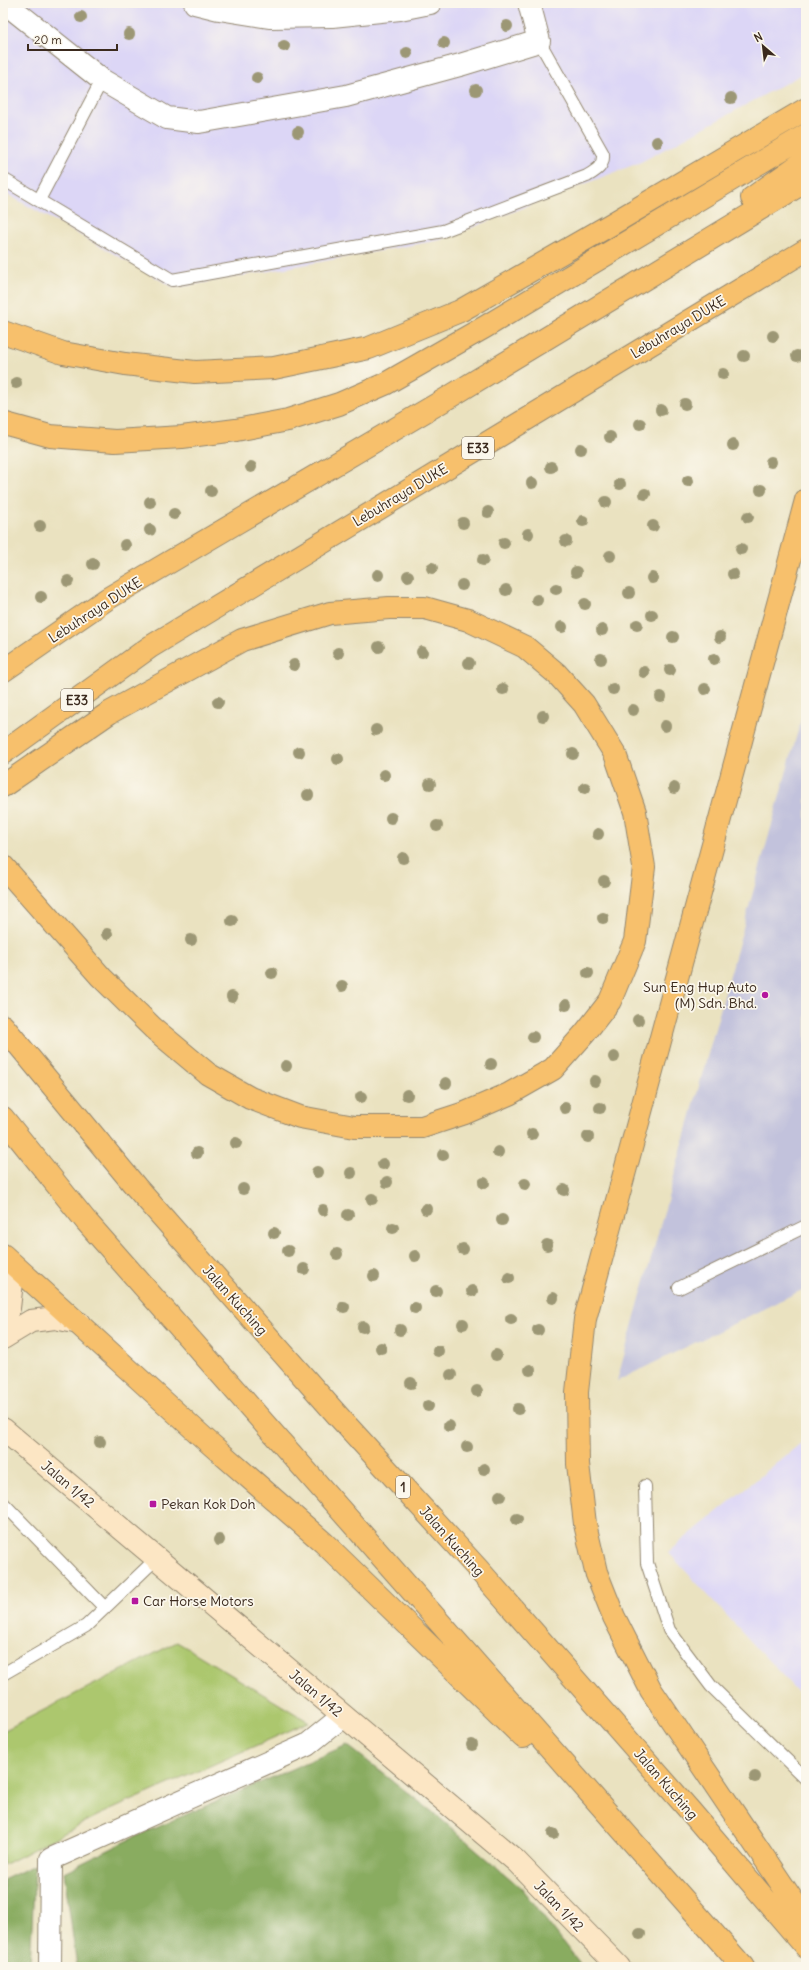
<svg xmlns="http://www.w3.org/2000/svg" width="809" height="1970" font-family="Delius,sans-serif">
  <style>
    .built { fill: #dcd6f6 }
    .industrial { fill: #c2c2dc }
    .green { fill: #acc76e; stroke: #747846 }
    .forest { fill: #89ac61; stroke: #626b40 }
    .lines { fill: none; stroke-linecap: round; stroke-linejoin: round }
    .lane-casing { stroke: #92866f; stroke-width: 14 }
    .street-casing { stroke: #92866f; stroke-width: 24 }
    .secondary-casing { stroke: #92866f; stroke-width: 24 }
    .highway-casing { stroke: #92866f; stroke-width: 24 }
    .lane { stroke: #fff; stroke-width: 12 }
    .street { stroke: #fff; stroke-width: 22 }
    .secondary { stroke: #fce6c4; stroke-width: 22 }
    .highway { stroke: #f7c06c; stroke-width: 22 }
    .tree { fill: #9c9774 }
    .poi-dot { fill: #b5179e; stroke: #fbf7ec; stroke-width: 1.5 }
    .labels { text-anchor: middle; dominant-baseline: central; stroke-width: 3.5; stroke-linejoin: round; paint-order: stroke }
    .shield { fill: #fbf7ec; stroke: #75685c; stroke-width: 1 }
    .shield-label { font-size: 13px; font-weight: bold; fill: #3b2a1e }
    .street-label { font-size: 14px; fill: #3b2a1e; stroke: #fbf7ec }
    .poi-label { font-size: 14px; fill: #3b2a1e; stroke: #fbf7ec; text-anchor: start }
  </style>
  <rect width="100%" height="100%" fill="#fbf7ec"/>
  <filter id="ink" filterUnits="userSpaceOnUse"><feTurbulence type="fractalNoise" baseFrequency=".025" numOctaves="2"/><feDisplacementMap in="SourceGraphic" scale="8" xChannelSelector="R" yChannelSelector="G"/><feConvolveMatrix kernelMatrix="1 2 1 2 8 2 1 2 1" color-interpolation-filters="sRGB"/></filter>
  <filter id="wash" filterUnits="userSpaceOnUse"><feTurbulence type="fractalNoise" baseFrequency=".012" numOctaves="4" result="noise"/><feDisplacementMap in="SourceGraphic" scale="16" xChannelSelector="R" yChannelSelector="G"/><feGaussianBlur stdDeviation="0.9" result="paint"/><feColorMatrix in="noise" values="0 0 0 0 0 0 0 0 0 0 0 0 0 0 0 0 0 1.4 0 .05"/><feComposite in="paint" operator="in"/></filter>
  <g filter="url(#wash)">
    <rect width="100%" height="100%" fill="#eae2c0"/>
    <!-- built -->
    <path class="built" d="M3,3h803v69l-165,90 -201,78 -265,48 -172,-96z
      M806,1439v262l-138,-149z"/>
    <!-- industrial -->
    <path class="industrial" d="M806,702v586l-189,93z"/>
    <!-- green -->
    <path class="green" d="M177,1642l132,80 -212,94 -94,49v-134z"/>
    <!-- forest -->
    <path class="forest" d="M347,1745l88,69 86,74 61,79h-505l-13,-95 77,-38z
      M35,1865l-5,102h-27v-87z"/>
  </g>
  <g filter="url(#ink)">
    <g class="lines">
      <defs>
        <path id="lane" d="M3,179l169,101 271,-49 144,-55c10,-6 17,-10 16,-22l-64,-113
          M39,200l63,-120
          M679,1288l127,-62
          M645,1486l2,77 22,67 42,56 95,93
          M3,1503l102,105
          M3,1674l83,-48 71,-68"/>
        <path id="street" d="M5,3l97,77 65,38 32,4 147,-26 114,-31 79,-24 -10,-38
          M195,3l24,6 50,8 63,-1 68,-7 30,-6
          M50,1967l1,-108 256,-114 36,-29"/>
        <path id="secondary" d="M3,1257l9,25 -3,26 -6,19
          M3,1338l28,-17 24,-3 24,5
          M3,1429l513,432 103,106"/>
        <path id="highway" d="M752,198l54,-38
          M3,332l60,21 62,11 70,8 79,-4 95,-20 91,-37 150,-86 196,-116
          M3,423l47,13 65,5 67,-4 54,-7 52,-10 51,-16 46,-20 100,-57 321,-192
          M806,500l-221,819 -8,73 1,72 7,60 11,48 18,45 37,73 155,230
          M3,671l104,-72 344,-203 355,-215
          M3,753l147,-106 656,-397
          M3,786l106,-73 133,-73 88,-27 59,-5h36l43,12 57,27 32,27 27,30 31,50 20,58 9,55 -9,74 -25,60 -25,32 -32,36 -44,25 -44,19 -43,14h-68l-54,-10 -50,-19 -42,-24 -55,-46 -52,-51 -98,-111
          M3,1026l133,161 203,230 139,152 213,243 115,135
          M3,1118l83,103 657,746
          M3,1255l203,185 118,103 199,194"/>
      </defs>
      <!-- lane casing -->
      <use href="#lane" class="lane-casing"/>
      <!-- street casing -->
      <use href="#street" class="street-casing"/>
      <!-- secondary casing -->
      <use href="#secondary" class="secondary-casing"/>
      <!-- highway casing -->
      <use href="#highway" class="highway-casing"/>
      <!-- lane -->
      <use href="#lane" class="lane"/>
      <!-- street -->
      <use href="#street" class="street"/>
      <!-- secondary -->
      <use href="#secondary" class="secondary"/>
      <!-- highway -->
      <use href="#highway" class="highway"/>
    </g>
    <!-- trees -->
    <g class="tree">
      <circle cx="81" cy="17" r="6"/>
      <circle cx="507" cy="26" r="6"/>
      <circle cx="129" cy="34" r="6"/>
      <circle cx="444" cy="43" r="6"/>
      <circle cx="284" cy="46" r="6"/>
      <circle cx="407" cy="53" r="6"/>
      <circle cx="257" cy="78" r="6"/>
      <circle cx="476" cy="90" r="6"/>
      <circle cx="731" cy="98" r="6"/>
      <circle cx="298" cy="132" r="6"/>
      <circle cx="657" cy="142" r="6"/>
      <circle cx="773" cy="336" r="6"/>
      <circle cx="744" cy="356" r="6"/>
      <circle cx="797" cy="356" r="6"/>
      <circle cx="723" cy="374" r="6"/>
      <circle cx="16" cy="383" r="6"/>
      <circle cx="685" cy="404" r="6"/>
      <circle cx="661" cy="410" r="6"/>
      <circle cx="640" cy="424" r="6"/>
      <circle cx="610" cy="437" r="6"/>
      <circle cx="733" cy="445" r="6"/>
      <circle cx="581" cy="449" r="6"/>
      <circle cx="771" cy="462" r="6"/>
      <circle cx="251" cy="467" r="6"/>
      <circle cx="551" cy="467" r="6"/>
      <circle cx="688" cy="481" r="6"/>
      <circle cx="532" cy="483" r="6"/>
      <circle cx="620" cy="484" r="6"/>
      <circle cx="761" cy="490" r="6"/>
      <circle cx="211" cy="491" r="6"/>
      <circle cx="645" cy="494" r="6"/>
      <circle cx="150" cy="502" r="6"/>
      <circle cx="606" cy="502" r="6"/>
      <circle cx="488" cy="512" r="6"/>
      <circle cx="174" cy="514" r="6"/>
      <circle cx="748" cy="517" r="6"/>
      <circle cx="583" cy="521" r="6"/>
      <circle cx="463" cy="523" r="6"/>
      <circle cx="40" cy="526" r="6"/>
      <circle cx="653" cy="526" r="6"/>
      <circle cx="150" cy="530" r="6"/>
      <circle cx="528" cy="534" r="6"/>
      <circle cx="566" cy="541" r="6"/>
      <circle cx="504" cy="543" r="6"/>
      <circle cx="125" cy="545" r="6"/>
      <circle cx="741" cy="549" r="6"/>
      <circle cx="610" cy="556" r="6"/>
      <circle cx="483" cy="560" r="6"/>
      <circle cx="93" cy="564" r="6"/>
      <circle cx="432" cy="568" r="6"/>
      <circle cx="576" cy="572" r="6"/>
      <circle cx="733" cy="574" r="6"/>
      <circle cx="378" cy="575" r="6"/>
      <circle cx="408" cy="576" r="6"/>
      <circle cx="652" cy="578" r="6"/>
      <circle cx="68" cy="581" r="6"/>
      <circle cx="462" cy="585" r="6"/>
      <circle cx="556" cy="589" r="6"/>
      <circle cx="506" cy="590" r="6"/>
      <circle cx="629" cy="593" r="6"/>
      <circle cx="41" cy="597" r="6"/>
      <circle cx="537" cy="600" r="6"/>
      <circle cx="585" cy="604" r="6"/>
      <circle cx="652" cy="615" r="6"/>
      <circle cx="637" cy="625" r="6"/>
      <circle cx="562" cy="627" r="6"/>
      <circle cx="602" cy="630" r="6"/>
      <circle cx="673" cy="637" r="6"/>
      <circle cx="720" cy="637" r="6"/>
      <circle cx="379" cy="647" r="6"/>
      <circle cx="422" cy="652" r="6"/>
      <circle cx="338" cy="653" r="6"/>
      <circle cx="601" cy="659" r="6"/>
      <circle cx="714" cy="659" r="6"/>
      <circle cx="469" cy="663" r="6"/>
      <circle cx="294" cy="665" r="6"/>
      <circle cx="670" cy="670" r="6"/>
      <circle cx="644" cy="672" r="6"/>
      <circle cx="503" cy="689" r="6"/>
      <circle cx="613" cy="689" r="6"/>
      <circle cx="705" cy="689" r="6"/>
      <circle cx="661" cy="697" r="6"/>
      <circle cx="218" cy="702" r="6"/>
      <circle cx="633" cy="710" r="6"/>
      <circle cx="543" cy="716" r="6"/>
      <circle cx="665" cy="726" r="6"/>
      <circle cx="376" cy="730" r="6"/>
      <circle cx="299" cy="752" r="6"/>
      <circle cx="573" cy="754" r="6"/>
      <circle cx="338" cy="759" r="6"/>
      <circle cx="384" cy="775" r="6"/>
      <circle cx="430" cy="784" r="6"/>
      <circle cx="585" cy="788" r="6"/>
      <circle cx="674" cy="788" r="6"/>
      <circle cx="308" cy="795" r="6"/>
      <circle cx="391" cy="818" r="6"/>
      <circle cx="437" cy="826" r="6"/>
      <circle cx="598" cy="834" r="6"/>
      <circle cx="403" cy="858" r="6"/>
      <circle cx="604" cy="881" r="6"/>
      <circle cx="603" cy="918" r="6"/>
      <circle cx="232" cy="921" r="6"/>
      <circle cx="107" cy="934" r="6"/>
      <circle cx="191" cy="940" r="6"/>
      <circle cx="272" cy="973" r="6"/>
      <circle cx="588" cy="973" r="6"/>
      <circle cx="342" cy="986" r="6"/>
      <circle cx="232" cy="997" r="6"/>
      <circle cx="566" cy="1005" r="6"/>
      <circle cx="638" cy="1020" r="6"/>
      <circle cx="533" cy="1037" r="6"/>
      <circle cx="614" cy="1057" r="6"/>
      <circle cx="491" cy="1064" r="6"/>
      <circle cx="286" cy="1066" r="6"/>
      <circle cx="595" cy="1081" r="6"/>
      <circle cx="446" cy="1083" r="6"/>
      <circle cx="407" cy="1095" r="6"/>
      <circle cx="361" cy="1097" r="6"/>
      <circle cx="565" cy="1108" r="6"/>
      <circle cx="600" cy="1108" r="6"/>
      <circle cx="532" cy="1134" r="6"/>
      <circle cx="588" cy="1137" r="6"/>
      <circle cx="236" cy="1143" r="6"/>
      <circle cx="498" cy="1152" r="6"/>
      <circle cx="197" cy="1153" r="6"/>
      <circle cx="443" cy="1155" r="6"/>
      <circle cx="383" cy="1164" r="6"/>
      <circle cx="317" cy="1172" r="6"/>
      <circle cx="351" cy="1173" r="6"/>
      <circle cx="387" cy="1182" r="6"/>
      <circle cx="484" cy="1183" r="6"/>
      <circle cx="525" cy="1184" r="6"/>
      <circle cx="243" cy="1189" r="6"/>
      <circle cx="564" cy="1190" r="6"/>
      <circle cx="372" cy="1199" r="6"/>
      <circle cx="426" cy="1209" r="6"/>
      <circle cx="323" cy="1210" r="6"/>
      <circle cx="348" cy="1215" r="6"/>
      <circle cx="502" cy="1220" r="6"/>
      <circle cx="393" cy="1228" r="6"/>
      <circle cx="274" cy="1233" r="6"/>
      <circle cx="547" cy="1245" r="6"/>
      <circle cx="463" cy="1249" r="6"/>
      <circle cx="288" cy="1251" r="6"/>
      <circle cx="337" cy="1254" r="6"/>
      <circle cx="415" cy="1256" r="6"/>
      <circle cx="304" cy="1269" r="6"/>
      <circle cx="374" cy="1276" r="6"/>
      <circle cx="509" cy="1278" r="6"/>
      <circle cx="436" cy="1291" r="6"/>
      <circle cx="472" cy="1291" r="6"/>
      <circle cx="553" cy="1298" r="6"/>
      <circle cx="344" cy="1307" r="6"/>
      <circle cx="415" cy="1308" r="6"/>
      <circle cx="511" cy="1319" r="6"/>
      <circle cx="463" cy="1324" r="6"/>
      <circle cx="363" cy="1327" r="6"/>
      <circle cx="400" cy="1330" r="6"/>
      <circle cx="538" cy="1330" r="6"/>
      <circle cx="381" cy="1348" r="6"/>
      <circle cx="438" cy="1351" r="6"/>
      <circle cx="496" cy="1355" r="6"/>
      <circle cx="530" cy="1370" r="6"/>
      <circle cx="451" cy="1375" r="6"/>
      <circle cx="411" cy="1383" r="6"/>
      <circle cx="477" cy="1391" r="6"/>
      <circle cx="428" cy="1406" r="6"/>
      <circle cx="518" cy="1409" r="6"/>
      <circle cx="449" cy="1426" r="6"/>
      <circle cx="100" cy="1442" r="6"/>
      <circle cx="467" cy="1447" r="6"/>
      <circle cx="484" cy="1469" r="6"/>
      <circle cx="500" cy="1496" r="6"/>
      <circle cx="517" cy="1519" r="6"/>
      <circle cx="219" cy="1540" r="6"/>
      <circle cx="472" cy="1745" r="6"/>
      <circle cx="755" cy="1777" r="6"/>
      <circle cx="553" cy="1834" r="6"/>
      <circle cx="640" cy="1934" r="6"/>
    </g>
  </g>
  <!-- markers -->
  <g class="poi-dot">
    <circle cx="765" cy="995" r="4"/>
    <rect x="149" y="1500" width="8" height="8" rx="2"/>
    <rect x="131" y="1597" width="8" height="8" rx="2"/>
  </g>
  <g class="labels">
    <!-- shield labels -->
    <g class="shield">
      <rect x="462" y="437" width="32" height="22" rx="3"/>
      <rect x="61" y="689" width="32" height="22" rx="3"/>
      <rect x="396" y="1476" width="14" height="22" rx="3"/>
    </g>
    <g class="shield-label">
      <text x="478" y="448">E33</text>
      <text x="77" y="700">E33</text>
      <text x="403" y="1487">1</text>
    </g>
    <!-- street labels -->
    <g class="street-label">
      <text transform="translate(678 327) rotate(-31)">Lebuhraya DUKE</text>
      <text transform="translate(400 495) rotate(-31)">Lebuhraya DUKE</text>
      <text transform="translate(95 610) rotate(-33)">Lebuhraya DUKE</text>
      <text transform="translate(235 1300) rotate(48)">Jalan Kuching</text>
      <text transform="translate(68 1484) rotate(40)">Jalan 1/42</text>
      <text transform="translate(452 1541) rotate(48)">Jalan Kuching</text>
      <text transform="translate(316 1693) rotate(40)">Jalan 1/42</text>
      <text transform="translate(666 1784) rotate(49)">Jalan Kuching</text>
      <text transform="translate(559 1906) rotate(46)">Jalan 1/42</text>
    </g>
    <!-- poi labels -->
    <g class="poi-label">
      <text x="757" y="987" text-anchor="end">Sun Eng Hup Auto<tspan x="757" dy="16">(M) Sdn. Bhd.</tspan></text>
      <text x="161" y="1504">Pekan Kok Doh</text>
      <text x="143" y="1601">Car Horse Motors</text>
    </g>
  </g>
  <!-- margin -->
  <rect width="809" height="1970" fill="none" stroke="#fbf7ec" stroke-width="16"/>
  <!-- north arrow -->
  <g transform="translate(763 46) rotate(332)" stroke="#fbf7ec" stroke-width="3" paint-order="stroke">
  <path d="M0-3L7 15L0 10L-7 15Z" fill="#3b2a1e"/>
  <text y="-6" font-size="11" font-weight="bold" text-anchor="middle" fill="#3b2a1e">N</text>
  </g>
  <!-- scale -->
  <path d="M28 44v6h89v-6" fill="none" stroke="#3b2a1e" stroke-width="2"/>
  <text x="34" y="44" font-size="12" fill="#3b2a1e" stroke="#fbf7ec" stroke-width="3" paint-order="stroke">20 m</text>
</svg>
